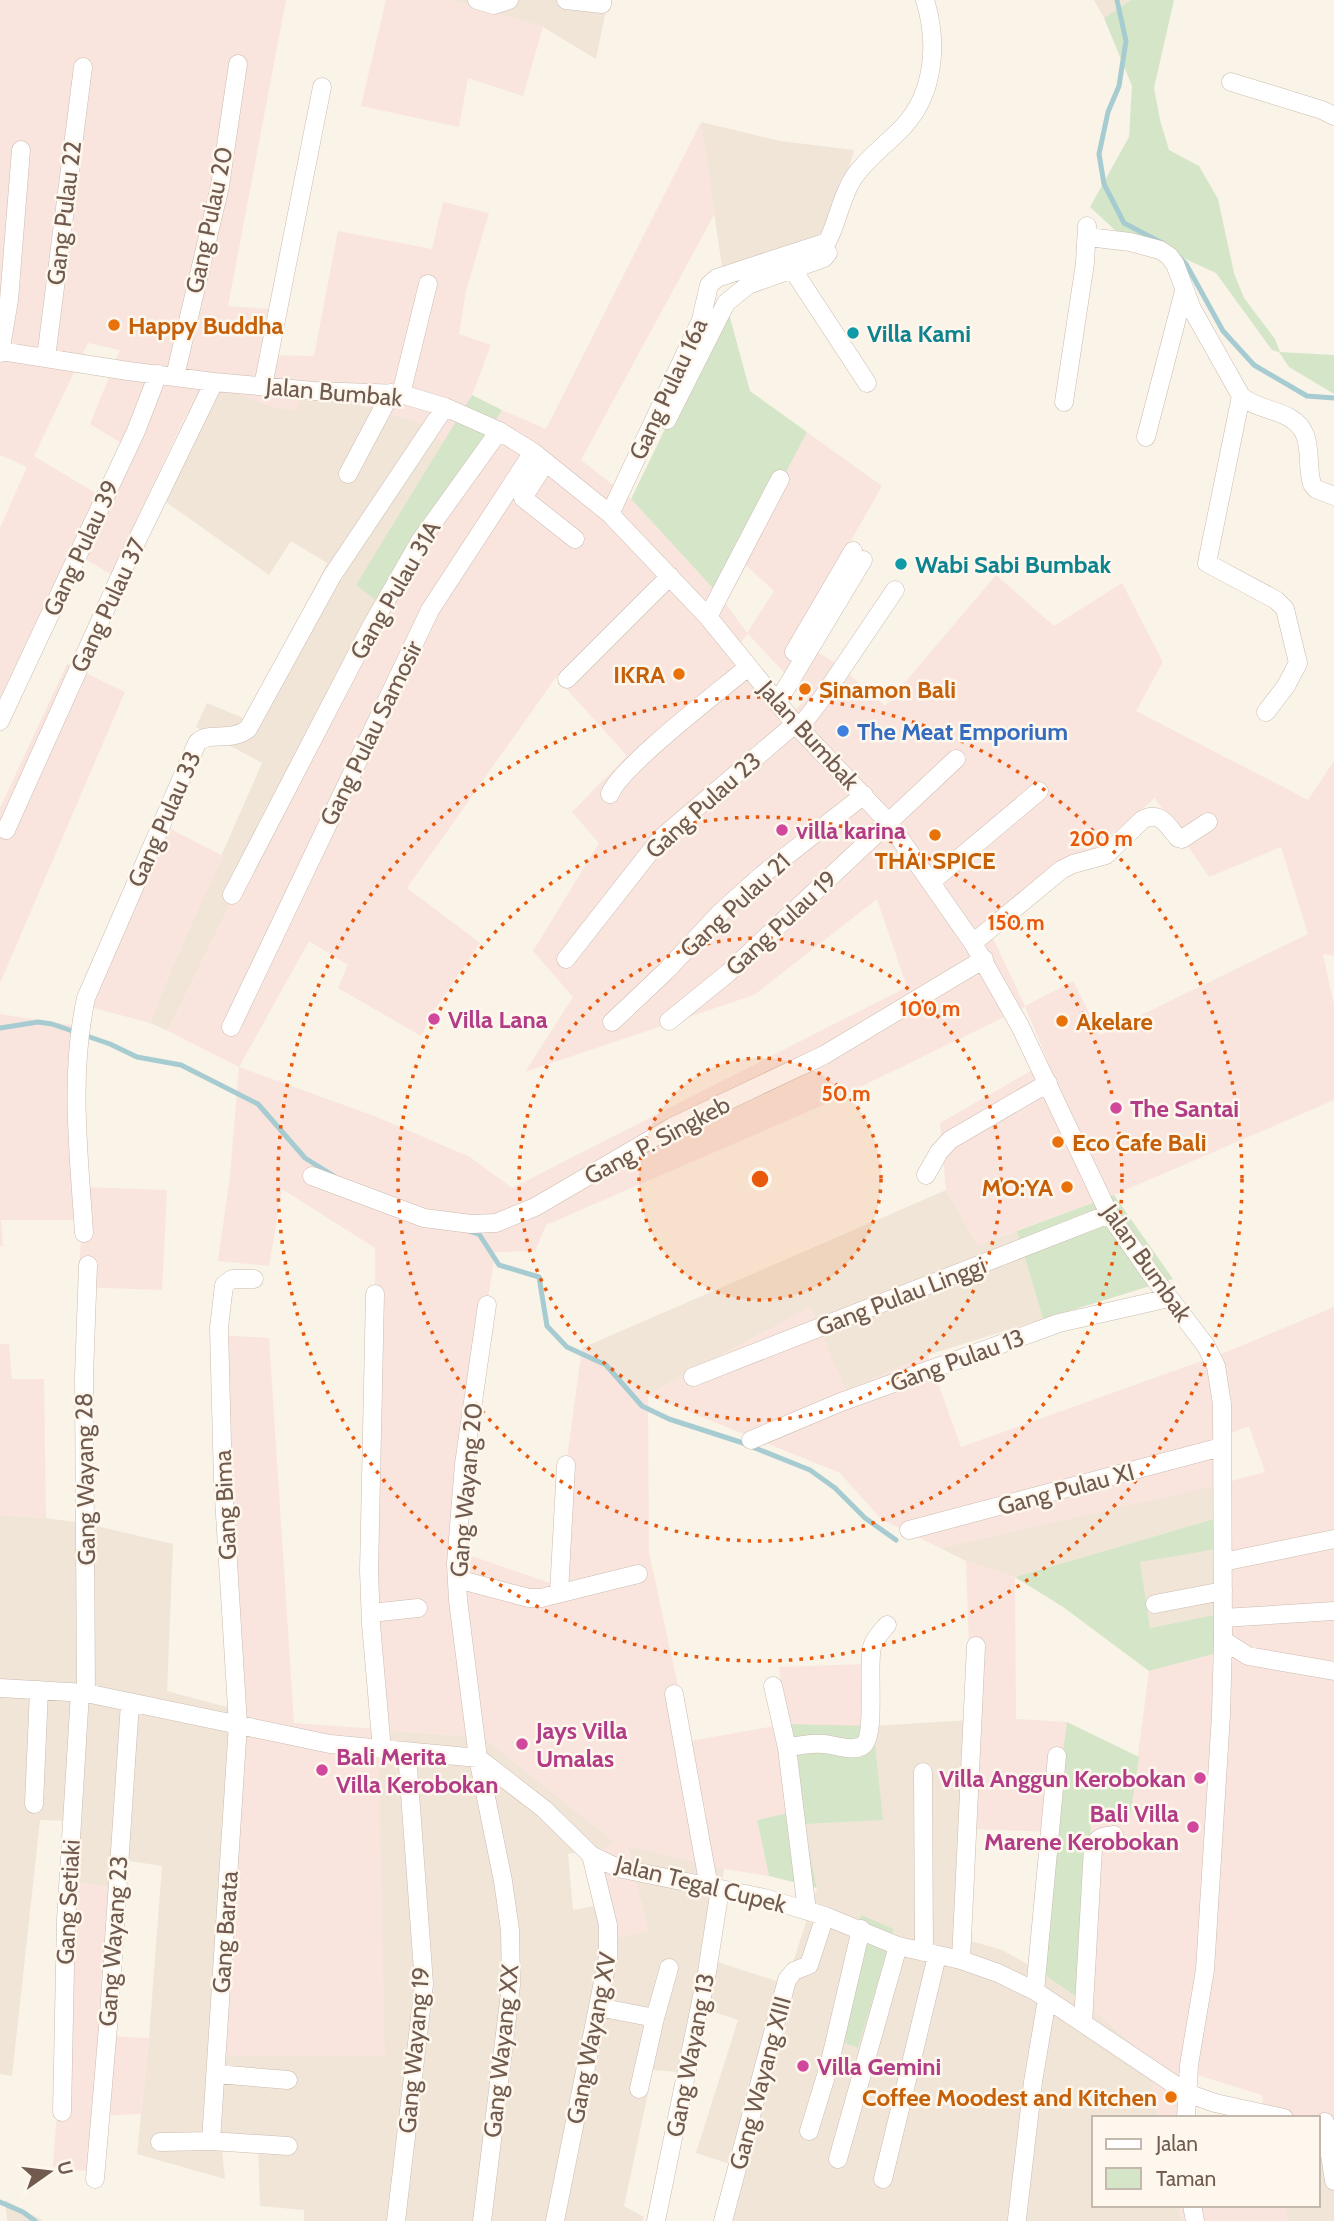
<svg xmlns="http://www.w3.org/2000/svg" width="1334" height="2221" font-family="Cabin,sans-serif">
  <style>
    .residential { fill: #f1e5d8; fill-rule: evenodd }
    .commercial { fill: #f9e5de; fill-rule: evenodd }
    .green { fill: #d5e6c8 }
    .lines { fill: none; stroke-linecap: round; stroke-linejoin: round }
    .stream { stroke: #a6ccd2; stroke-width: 5 }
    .minor-casing { stroke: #cbbbaf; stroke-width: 19 }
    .minor { stroke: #fff; stroke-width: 18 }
    .ring { fill: none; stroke: #e8590c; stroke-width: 3.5; stroke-dasharray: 3.5 7 }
    .food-dot { fill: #e8710a; stroke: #fdf7ee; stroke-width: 2.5 }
    .culture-dot { fill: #0f9aa8; stroke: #fdf7ee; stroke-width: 2.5 }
    .shop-dot { fill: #3f7fe0; stroke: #fdf7ee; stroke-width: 2.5 }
    .hotel-dot { fill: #d1479c; stroke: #fdf7ee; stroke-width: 2.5 }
    .labels { text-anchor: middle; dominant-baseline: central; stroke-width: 5; stroke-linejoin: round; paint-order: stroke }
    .street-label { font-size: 24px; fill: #715b4f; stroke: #fdf7ee }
    .food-label { font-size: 24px; font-weight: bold; fill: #c56008; stroke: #fdf7ee; text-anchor: start }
    .culture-label { font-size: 24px; font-weight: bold; fill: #0d838f; stroke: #fdf7ee; text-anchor: start }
    .shop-label { font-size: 24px; font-weight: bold; fill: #366cbe; stroke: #fdf7ee; text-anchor: start }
    .hotel-label { font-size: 24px; font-weight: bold; fill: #b23c85; stroke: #fdf7ee; text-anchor: start }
    .centre { fill: #e8590c; stroke: #fdf7ee; stroke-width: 3.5 }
    .ring-label { font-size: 21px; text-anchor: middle; font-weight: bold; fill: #e8590c; stroke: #fdf7ee; stroke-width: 5; stroke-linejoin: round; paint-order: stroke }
  </style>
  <rect width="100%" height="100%" fill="#faf3e8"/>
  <!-- residential -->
  <path class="residential" d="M450,0h158l-12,59 -53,-32z
    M1094,0h37l-27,18z
    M701,122l79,19 74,9 -22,82 -77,27 -33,8z
    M203,379l101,10 115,33 25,20 -87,143 21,17 -210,429 -18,-8 20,-51 92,-209 -66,-36 11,-24 41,17 79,-157 -36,-22 -22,34 -117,-83z
    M946,1190l32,55 39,-14 26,88 -115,36 -82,35 -79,-60 -120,65 -65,-47z
    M1224,1483v33l-209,61 -49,-16 -26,-13z
    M0,1515l46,3 42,6 85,20 -6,147 67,18 -15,347 159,-326 105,7 133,106 -16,7 -32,4 5,56 39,-7 7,34 29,-6 -21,-86 97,24 -13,91 75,24 31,-96 -13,-64 69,-98 97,-6 5,109 -4,112 31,9 34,19 51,35 62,54 9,60h-64v87h84l4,16h-462l10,-57 -34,-11 42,-133 -41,-14 -19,66 -25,-2 -29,136 20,11 -2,4h-338v-11l-44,-4 -2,-68 -37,1 4,40 -88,-25 12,-116 13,-172 -46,-7 -2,29 -41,-6 4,-61 -37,-1 -28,256 -12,-2zM861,1916l33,13 -36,118 -28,-10z
    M1223,1548v65l-73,15 -11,-67z
    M1318,2133l9,17 7,41v30h-46l-4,-16h34z
    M5,2200l37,20v1h-35z"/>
  <!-- commercial -->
  <path class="commercial" d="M0,0h286l-58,306 40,3 -9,46 55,1 24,-125 94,18 11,-47 46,11 -23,78 -7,43 32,11 -19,50 -28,47 -25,-20 -115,-33 -7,22 -26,-4 -68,-28 -92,195 -37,-21 -74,158v-183l27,-61 -27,-12zM88,343l32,7 -30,74 31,19 -24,51 -63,-38z
    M386,0h64l93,27 -20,69 -55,-18 -9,49 -98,-21z
    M701,122l14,91 -134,247 50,39 90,98 26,36 27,-42 -34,-31 67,-128 75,54 -87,153 44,26 46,41 111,-131 58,51 68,-43 41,79 -27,49 172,89 26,-39v195l-11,-2 11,51v95l-220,95 -136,50 -32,-55 -6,-67 108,-62 -23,-54 -204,99 -275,119 -11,26 -40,1 -44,297 99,34 32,-235 65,47 163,-88 36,83 82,-35 33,92 263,-94 110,-46v884l-16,-73h-54l-2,-23 -74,-23v46h-30l-9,-60 -62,-54 4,-183 38,3 20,-153 76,-20 -2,-167 -283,64 -59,-29 -41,-46 -192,-78 1,158 41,188 96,-17 -7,-57 88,-3 6,62 -72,84 -44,10 12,56 -45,-7 -97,-23 21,85 -29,6 -19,-87 16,-7 -133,-106 -105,-7 7,326h-166l15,-347 -15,-374 50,3 25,385 83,6 -2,-481 -93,-59 -13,77 -51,-5 12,-85 9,-109 -71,-36 210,-429 124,-192 44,19zM748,634l60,64 -19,17 -56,-64zM556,677l71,79 -55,56 27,31 -66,108 40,46 -48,75 229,-77 123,-96 30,88 -395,201 -42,-31 -93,-40 -138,-50 70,-126 39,24 -10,23 83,48 14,-27 45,-66 -73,-55zM1155,798l54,79 72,-30 27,87 -208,101 -27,-54 -48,25 -33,-70zM1249,1426l16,46 -41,11 2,-48z
    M67,664l58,28 -125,291v-175z
    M153,820l70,36 -53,116 -20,51 -67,-18 22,-66z
    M0,1014l76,12 5,161 86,3 -5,100 -84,-3 4,-67h-81l2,26h-3z
    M0,1344h9l3,35h32l2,139 -46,-3z
    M966,1561l49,16 1,142 51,3 -16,110 -76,-3z
    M73,1882l41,6 -10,148 45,2 -8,76 -46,2 -9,55 -33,-4z
    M1178,2205h106l4,16h-106z"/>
  <!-- green -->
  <path class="green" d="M1131,0h43l-20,88 6,32 9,30 30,16 19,33 16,74 10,25 31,41 5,13 54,3v39l-45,-27 -10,-15 -7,-2 -56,-77 -59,-27 -41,-15 -26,-24 39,-70 3,-51 -28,-68z
    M726,303l24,88 57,41 -86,165 -90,-98z
    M472,395l30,15 -124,192 -22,-17z
    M1114,1195l59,84 -130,40 -26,-88z
    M1224,1516l-1,32 -83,14 10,66 73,-15 2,38 -76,20 -86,-64 -48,-30z
    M1067,1722l72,35 -10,67 -38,-3 -4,183 -51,-35 15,-137z
    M786,1724l87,2 10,94 -79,4 13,64 -48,-12 -12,-56 44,-10z
    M861,1915l33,14 -36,119 -28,-11z"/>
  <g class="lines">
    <!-- stream -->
    <path class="stream" d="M1117,0l9,41 -7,45 -11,26 -9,42 5,30 20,39 40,21
      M1179,257l7,7 37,67 31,34 53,31 27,2
      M0,1028l38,-6 14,2 58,20 27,13 44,8 77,39 47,54 29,18
      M469,1231l10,3 20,31 40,12 8,49 20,21 39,18 36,41 27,13 71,23 70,28 25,18 30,30 31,22
      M0,2202l23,10 12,9"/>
    <defs>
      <path id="minor" d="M477,0l17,5 15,-5
        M566,0l36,4v-4
        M1231,82l91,28 12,6
        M1088,237l42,5 30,8 9,6 6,8 17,45 49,87c19,17 53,12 64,39 6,15 2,33 7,49l4,5 18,7
        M793,270l74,113
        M0,351l128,20 86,11 100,9 87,3 44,13 54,24 34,21 77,62 98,103 87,107 94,99 84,120 47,83 89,188 42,60 55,72 10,20 6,38 1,236 -2,75 -16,255 -16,95 -3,53
        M0,353l9,-53 12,-150
        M46,358l37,-291
        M175,376l45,-190 18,-122
        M263,386l59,-299
        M401,394l27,-110
        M1241,396l-34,167 69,37 9,9 13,54 -12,23 -20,26
        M1064,402l21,-139 2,-37
        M667,420l59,-117 22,-18 76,-27 4,-5
        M1146,437l38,-146
        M546,462l-23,36 52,41
        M348,474l43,-81
        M610,514l91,-194 8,-35 8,-7 110,-36c11,-20 14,-46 27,-65 13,-19 33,-33 49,-50 32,-34 35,-85 22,-127
        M708,617l72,-138
        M794,652l59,-101
        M567,679l103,-103
        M777,703l86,-143
        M0,721l136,-290 22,-57
        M799,728l21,-27 75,-111
        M610,794c10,-27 111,-104 138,-127
        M6,830l122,-271 86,-177
        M931,882l108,-91
        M232,895l140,-270 48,-84 79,-110
        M973,943l88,-73 12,-6 33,-9 36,-35c18,-10 25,5 36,18l4,1 26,-17
        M566,959l95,-121 134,-114
        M669,1021l59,-48 228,-214
        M612,1022l54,-51 54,-58 42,-38 102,-80
        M231,1027l199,-417 103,-158
        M926,1175l13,-23 11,-12 98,-57
        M312,1176l112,42 47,6 25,-1 39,-16 137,-80 152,-72 160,-96
        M84,1233c-5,-78 -15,-157 2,-235l111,-255c12,-13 32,0 51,-14l84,-153 113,-169
        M375,1294l-6,277 2,53 11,126
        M693,1377l416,-163
        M751,1440l90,-38 218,-79 110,-25
        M909,1530l312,-83
        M1223,1562l111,-23
        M457,1579l72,19h12l97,-24
        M559,1593l7,-128
        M1155,1604l68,-13
        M371,1613l47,-5
        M1223,1618l111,-7
        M1223,1640l25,16 86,15
        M773,1686l14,62 20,163
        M0,1688l86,5 244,51 148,14 66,51 47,46 27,13 146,30 61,18 73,30 63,14 37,13 37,18 152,102 28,10 69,15
        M86,1693l-2,-317 4,-111
        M674,1694l35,193
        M787,1748c12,-3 25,-5 37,-4 12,1 27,8 38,2 15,-8 5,-79 10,-99 2,-8 9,-15 15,-22
        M923,1772l1,180
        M34,1804l5,-114
        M961,1960l15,-314
        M1035,1991l22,-235
        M598,2007l57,11
        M1083,2023l10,-175c3,-11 11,-12 21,-13
        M216,2074l72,6
        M639,2089l16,-71 14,-50
        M62,2112l4,-192 14,-227
        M1325,2122l9,59
        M809,2131l20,-65 32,-137
        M211,2141l27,-417 -15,-242 -4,-154 5,-43 8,-6h22
        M160,2142l51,-1 77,5
        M838,2159l60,-213
        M95,2179l14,-164 21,-312
        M883,2179l54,-223
        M1192,2205l3,16
        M1017,2219l16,-137 14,-83
        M396,2221l28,-237 -17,-231
        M482,2221l29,-236 -1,-55 -7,-49 -25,-123 -20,-158 -2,-36 8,-100 23,-159
        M555,2221l53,-264v-32l-17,-70
        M656,2221l51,-249 13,-83
        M723,2221l64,-241 7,-9 15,-6 16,-49"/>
    </defs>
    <!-- minor casing -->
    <use href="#minor" class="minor-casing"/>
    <!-- minor -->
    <use href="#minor" class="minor"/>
  </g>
  <!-- distance rings -->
  <circle cx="760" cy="1179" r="121" fill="#e8590c" fill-opacity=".12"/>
  <g class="ring">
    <circle cx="760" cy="1179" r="121"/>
    <circle cx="760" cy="1179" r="241"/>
    <circle cx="760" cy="1179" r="362"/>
    <circle cx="760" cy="1179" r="482"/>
  </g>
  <!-- markers -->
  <g class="food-dot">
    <circle cx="114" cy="325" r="7"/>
    <circle cx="679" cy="674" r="7"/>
    <circle cx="805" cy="689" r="7"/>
    <circle cx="935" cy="835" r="7"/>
    <circle cx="1062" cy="1021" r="7"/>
    <circle cx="1058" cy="1142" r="7"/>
    <circle cx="1067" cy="1187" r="7"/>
    <circle cx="1171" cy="2097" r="7"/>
  </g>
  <g class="culture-dot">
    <circle cx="853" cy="333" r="7"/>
    <circle cx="901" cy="564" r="7"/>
  </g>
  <circle class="shop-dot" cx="843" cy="731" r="7"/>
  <g class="hotel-dot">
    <circle cx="782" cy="830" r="7"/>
    <circle cx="434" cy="1019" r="7"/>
    <circle cx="1116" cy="1108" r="7"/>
    <circle cx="522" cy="1744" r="7"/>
    <circle cx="322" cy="1770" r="7"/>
    <circle cx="1200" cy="1778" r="7"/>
    <circle cx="1193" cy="1827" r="7"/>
    <circle cx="803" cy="2066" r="7"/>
  </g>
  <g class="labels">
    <!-- street labels -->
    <g class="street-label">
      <text transform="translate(64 213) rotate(-83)">Gang Pulau 22</text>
      <text transform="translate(209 220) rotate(-78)">Gang Pulau 20</text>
      <text transform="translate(668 389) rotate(-65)">Gang Pulau 16a</text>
      <text transform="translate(334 392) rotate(5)">Jalan Bumbak</text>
      <text transform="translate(81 548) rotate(-65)">Gang Pulau 39</text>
      <text transform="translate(395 590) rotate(-60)">Gang Pulau 31A</text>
      <text transform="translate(108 605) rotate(-65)">Gang Pulau 37</text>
      <text transform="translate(371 733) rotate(-64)">Gang Pulau Samosir</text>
      <text transform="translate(809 735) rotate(48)">Jalan Bumbak</text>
      <text transform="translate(703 805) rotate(-42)">Gang Pulau 23</text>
      <text transform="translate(164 819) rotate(-66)">Gang Pulau 33</text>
      <text transform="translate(735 905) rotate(-43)">Gang Pulau 21</text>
      <text transform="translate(781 923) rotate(-43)">Gang Pulau 19</text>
      <text transform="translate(657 1140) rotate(-28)">Gang P. Singkeb</text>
      <text transform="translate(1147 1263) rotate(55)">Jalan Bumbak</text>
      <text transform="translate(901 1296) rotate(-21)">Gang Pulau Linggi</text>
      <text transform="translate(957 1360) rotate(-20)">Gang Pulau 13</text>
      <text transform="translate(85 1479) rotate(-91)">Gang Wayang 28</text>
      <text transform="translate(1066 1489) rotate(-15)">Gang Pulau XI</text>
      <text transform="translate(466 1490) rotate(-85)">Gang Wayang 20</text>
      <text transform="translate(225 1505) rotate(-93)">Gang Bima</text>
      <text transform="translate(701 1884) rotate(14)">Jalan Tegal Cupek</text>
      <text transform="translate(68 1902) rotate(-87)">Gang Setiaki</text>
      <text transform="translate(225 1932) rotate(-86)">Gang Barata</text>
      <text transform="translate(113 1941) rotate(-86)">Gang Wayang 23</text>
      <text transform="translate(591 2038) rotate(-79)">Gang Wayang XV</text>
      <text transform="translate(414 2050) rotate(-85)">Gang Wayang 19</text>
      <text transform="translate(501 2051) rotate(-84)">Gang Wayang XX</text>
      <text transform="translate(690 2055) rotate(-79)">Gang Wayang 13</text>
      <text transform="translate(760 2083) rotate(-75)">Gang Wayang XIII</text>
    </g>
    <!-- food labels -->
    <g class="food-label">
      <text x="128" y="325">Happy Buddha</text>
      <text x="665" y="674" text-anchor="end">IKRA</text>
      <text x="819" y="689">Sinamon Bali</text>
      <text x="935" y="860" text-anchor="middle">THAI SPICE</text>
      <text x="1076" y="1021">Akelare</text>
      <text x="1072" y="1142">Eco Cafe Bali</text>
      <text x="1053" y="1187" text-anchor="end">MO:YA</text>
      <text x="1157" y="2097" text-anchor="end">Coffee Moodest and Kitchen</text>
    </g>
    <!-- culture labels -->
    <g class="culture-label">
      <text x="867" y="333">Villa Kami</text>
      <text x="915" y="564">Wabi Sabi Bumbak</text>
    </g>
    <!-- shop labels -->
    <g class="shop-label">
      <text x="857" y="731">The Meat Emporium</text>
    </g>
    <!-- hotel labels -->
    <g class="hotel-label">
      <text x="796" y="830">villa karina</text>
      <text x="448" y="1019">Villa Lana</text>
      <text x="1130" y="1108">The Santai</text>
      <text x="536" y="1730">Jays Villa<tspan x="536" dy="28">Umalas</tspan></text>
      <text x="336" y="1756">Bali Merita<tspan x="336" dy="28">Villa Kerobokan</tspan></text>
      <text x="1186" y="1778" text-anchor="end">Villa Anggun Kerobokan</text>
      <text x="1179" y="1813" text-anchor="end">Bali Villa<tspan x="1179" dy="28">Marene Kerobokan</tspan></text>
      <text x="817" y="2066">Villa Gemini</text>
    </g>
  </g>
  <circle cx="760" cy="1179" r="10" class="centre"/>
  <g class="ring-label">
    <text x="1101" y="846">200 m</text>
    <text x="1016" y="930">150 m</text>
    <text x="930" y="1016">100 m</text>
    <text x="846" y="1101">50 m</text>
  </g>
  <!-- legend -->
  <rect x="1092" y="2116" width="228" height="91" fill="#fdf7ee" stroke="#c5b9ae" stroke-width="2"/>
  <rect x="1106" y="2139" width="35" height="10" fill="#ffffff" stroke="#c5b9ae" stroke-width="2"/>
  <text x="1156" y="2151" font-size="21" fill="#715b4f">Jalan</text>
  <rect x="1106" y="2168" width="35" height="21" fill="#d5e6c8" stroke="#c5b9ae" stroke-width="2"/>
  <text x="1156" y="2186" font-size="21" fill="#715b4f">Taman</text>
  <!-- north arrow -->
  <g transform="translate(49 2172) rotate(76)" stroke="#fdf7ee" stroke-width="5" paint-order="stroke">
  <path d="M0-5L12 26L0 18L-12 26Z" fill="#715b4f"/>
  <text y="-10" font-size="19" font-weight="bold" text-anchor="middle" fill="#715b4f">U</text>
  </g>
</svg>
